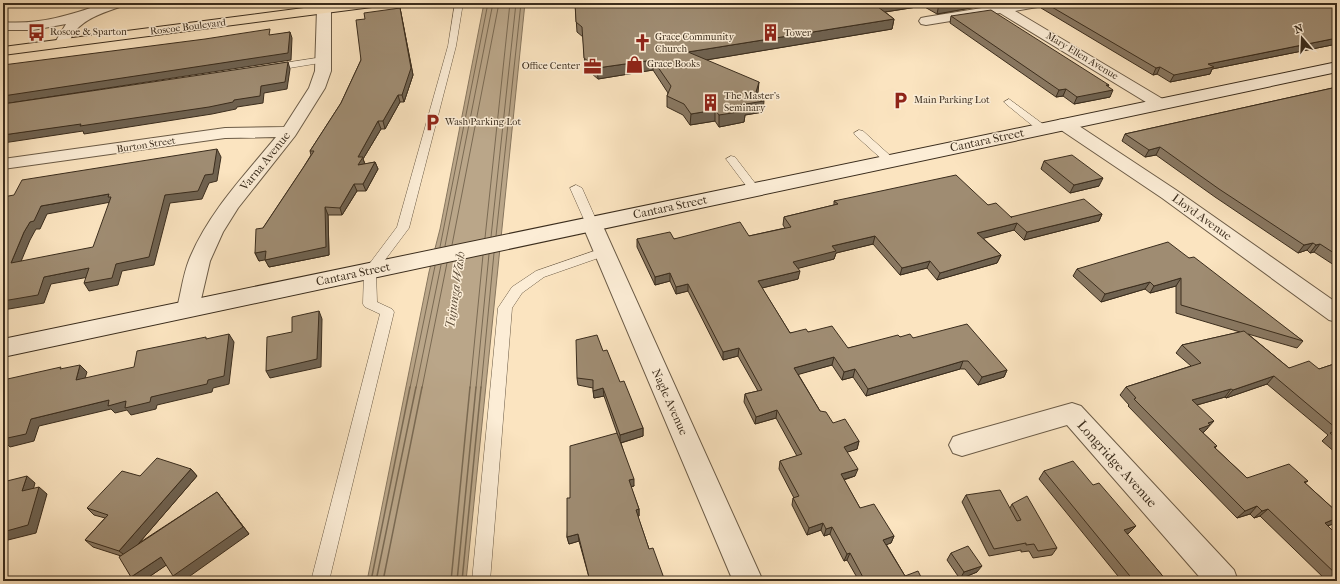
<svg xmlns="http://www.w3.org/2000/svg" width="1340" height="584" font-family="'IM FELL French Canon',serif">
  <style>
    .water { fill: #baa689; stroke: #87765e }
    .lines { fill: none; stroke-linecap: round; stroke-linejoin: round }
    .shore-far1 { stroke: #7a6a53; stroke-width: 1 }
    .shore { stroke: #7a6a53; stroke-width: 1.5 }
    .lane-casing { stroke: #6b5b46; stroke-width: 1 }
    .street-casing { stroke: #6b5b46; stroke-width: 2 }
    .secondary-casing { stroke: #3b2d1d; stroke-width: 2 }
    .primary-casing { stroke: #3b2d1d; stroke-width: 2 }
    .lane { fill: #fcedd6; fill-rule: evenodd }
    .street { fill: #fcedd6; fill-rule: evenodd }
    .secondary { fill: #fcedd6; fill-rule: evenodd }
    .primary { fill: #fbe4c0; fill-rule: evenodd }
    .wall { fill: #897862; stroke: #3b2d1d }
    .shaded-wall { fill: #6f6250; stroke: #3b2d1d }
    .building { fill: #9f8c72; stroke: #3b2d1d; fill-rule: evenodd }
    .labels { text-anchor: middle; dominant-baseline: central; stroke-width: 3; stroke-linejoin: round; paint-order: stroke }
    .far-street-label { font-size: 10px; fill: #3b2d1d; stroke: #fcedd6 }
    .far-poi-label { font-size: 10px; fill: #3b2d1d; stroke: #fcedd6; text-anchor: start }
    .street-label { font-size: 12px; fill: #3b2d1d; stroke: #fcedd6 }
    .water-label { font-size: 13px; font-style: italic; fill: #61513d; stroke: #fcedd6 }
    .near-street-label { font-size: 14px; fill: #3b2d1d; stroke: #fcedd6 }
  </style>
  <rect width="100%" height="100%" fill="#fbe4c0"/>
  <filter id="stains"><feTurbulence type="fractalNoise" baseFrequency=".005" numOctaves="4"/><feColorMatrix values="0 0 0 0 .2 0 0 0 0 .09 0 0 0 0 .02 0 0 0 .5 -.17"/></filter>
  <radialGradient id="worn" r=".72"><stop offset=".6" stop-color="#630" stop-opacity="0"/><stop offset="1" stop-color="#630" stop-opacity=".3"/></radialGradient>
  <!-- water -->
  <path class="water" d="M484,3h41l-59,578h-99l62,-309 11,-43z"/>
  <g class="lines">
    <!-- shore-far1 -->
    <path class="shore-far1" d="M496,236l25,-233
      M491,237l25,-234
      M485,238l25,-235
      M452,245l47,-242
      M445,246l48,-243
      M440,247l48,-244
      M410,388l25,-122
      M416,388l25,-123
      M422,388l25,-125
      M470,388l13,-133
      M476,388l13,-134
      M481,388l13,-135"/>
    <!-- shore -->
    <path class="shore" d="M371,581l39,-194
      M376,581l40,-194
      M383,581l39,-194
      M451,581l19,-194
      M457,581l19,-194
      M462,581l19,-194"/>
    <defs>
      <path id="lane" d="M455,3h8l-7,43 -47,182 -33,44 1,30 15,7 2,3 -65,269h-18l69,-267 -15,-7 -2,-3 1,-33 33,-44 51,-181z
        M323,57l3,1v4l-55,9 -4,-3 4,-3z
        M1009,99l38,28 1,2 -1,2h-8l-33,-27 -2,-2z
        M859,130l4,1 31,28 1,2 -1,2h-8l-31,-28 -1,-2z
        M731,156l4,1 23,30 2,2 -2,2h-8l-24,-32z
        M576,185l6,3 16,36 -2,3 -4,1 -6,-4 -16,-36z
        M603,248l6,4 -2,3 -63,22 -22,16 -10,15 -22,273h-18l26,-273 14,-21 24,-16z"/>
      <path id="street" d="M105,3h19l-2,3c-16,6 -35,11 -47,25 -4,5 -5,11 -9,16h-10l-2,-3 12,-20 -33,6h-30v-8c35,3 69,-7 102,-19z
        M1013,3h32l-2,3 -28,5 151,90 2,3 -2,3 -6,2 -6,-2 -154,-94 -74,12 -5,-1 -2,-3 2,-3 5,-1z
        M324,5l5,1 2,3v62l-6,17 -30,48 -57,72 -15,24 -13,29 -11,47 -3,6 -8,2 -8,-2 -3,-6c4,-15 6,-33 12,-48 19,-47 55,-84 87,-123l-51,1 -222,31v-10l222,-31 59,-1 25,-39 6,-17 2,-62 2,-3z
        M1064,119l6,1 106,70 161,113v19l-8,-2 -167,-122 -104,-70 -2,-4 2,-4z
        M592,218l7,2 3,4 161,357h-30l-151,-357 3,-4z
        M1072,403l9,3 153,164 4,11h-35l-136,-156 -105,31 -9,-3 -4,-8 4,-8 9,-3z"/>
      <path id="secondary" d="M1337,62v10l-1334,285v-18z"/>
      <path id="primary" d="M342,3h37l-7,4 -369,48v-8z"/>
    </defs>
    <!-- lane casing -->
    <use href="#lane" class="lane-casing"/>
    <!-- street casing -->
    <use href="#street" class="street-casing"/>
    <!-- secondary casing -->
    <use href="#secondary" class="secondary-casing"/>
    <!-- primary casing -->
    <use href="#primary" class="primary-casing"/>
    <!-- lane -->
    <use href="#lane" class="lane"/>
    <!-- street -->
    <use href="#street" class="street"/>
    <!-- secondary -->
    <use href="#secondary" class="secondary"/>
    <!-- primary -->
    <use href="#primary" class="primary"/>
  </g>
  <!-- wall -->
  <path class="wall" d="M575,3h402l-1,4 -39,7 -14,-8 -38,6 9,7 -2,10 -186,31 52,34 5,18 -18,3 -1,7 -25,5 -4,-6 -25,4 -7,-10 -16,-8v-11l1,-3 -15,-23 -55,9 -13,-11 -2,-31 -6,-5z
    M1042,3h295v41l-125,25 -2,5 -40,8 -13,-8 -4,1 -112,-67z
    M400,8l13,67 -9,27h-4l-15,27h-4l-18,30 2,5 10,-2 3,7 -12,22h-9l-15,24h-14l1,40 -60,12 -4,-8 -6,2 -4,-8 8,-25 40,-60 8,-13 -1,-4 31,-48 20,-43 4,-41z
    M951,16l157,71 2,10 -36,7 -11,-8 -7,1 -106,-74z
    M1337,87v180l-23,-15 -4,1 -3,-3 -9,3 -83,-56 -59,-42 -11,2 -23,-16 3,-7z
    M1044,161l55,25 -29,7 -29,-24z
    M834,201l154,4 23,12 91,-3 -3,7 -75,19 -10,-10 -31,8 18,17 -4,8 -60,17 -10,-12 -27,7 -27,-31 -37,9 -2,6 -36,9v11l-36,9 28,45 18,-1 40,16 52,-11 13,1 94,32 -3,7 -26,8 -13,-16h-5l-94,27 -13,-19 -11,3 -10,-15 -34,9 22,37 13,12 26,18 -2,8 -10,3 8,24 -11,4 16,28 34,28 -3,7 -5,1 19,32 18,5h-64l-12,-21 -3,1 -14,-27 -6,2 -3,-6 -14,5 -15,-30 1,-7h1l-15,-29 1,-8 17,-5 -21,-38 -21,6 -11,-22 1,-8 13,-3 -20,-35 -15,4 -35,-69 -12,3 -6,-13 -15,4 -18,-38v-8h37l75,-3 36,-8 -2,-3 1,-8 50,-12z
    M1189,258l114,83 -6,7 -49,-14 41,34 30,1 18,-6v91l-15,-13 6,-6 -61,-51 -41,14 -1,-1 -28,8 11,23 -5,5 14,13 -2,2 32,30 61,3 -3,2 32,29v8l-4,4 -6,2 10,9v46h-10l-67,-65 -6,2 -4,-4 -13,4 -109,-112 1,-1 -9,-10 6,-8 65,-21 -15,-13 6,-8 58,-13 -64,-19v-27l-26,7 -5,-4 -44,13 -28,-26 4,-7z
    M603,351l40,77v8l-22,7 13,43 -3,1 8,22v7l-1,1 11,32 16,32h-75l-11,-40 -10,3 -2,-7 3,-39 47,-65 -13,-37 -10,2 -1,-10 -15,-3 -1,-7z
    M191,469l6,7 -58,67 78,-51 32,42 -83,31 -23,16h-7l-5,-4 -10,-21 -28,-9 -8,-7 20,-22 -11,-3 -7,-7 53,-32z
    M1044,471l49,14 43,41 -7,7 -2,1 40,47h-45l-83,-102z
    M966,495l44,13 2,-4 45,44 -5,7 -19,3 -4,-7 -8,1v-2l-32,6 -27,-54z
    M951,553l26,19 -17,7 -13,-19z"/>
  <!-- shaded-wall -->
  <path class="shaded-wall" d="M878,3h45v3l-51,8 2,-10z
    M944,3h33l-1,4 -39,7 2,-10z
    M400,8l13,67 -9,27 -2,-7z
    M894,19l-2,10 -204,34v-11z
    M290,32l2,6 -1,22 -288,44v-8z
    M1337,38v6l-125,25 -2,5 -40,8 4,-7 34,-11z
    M653,60v10l-55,9 -1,-11z
    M288,62l2,7 -3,20 -23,4 -1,10 -26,4 -1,2 -24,5 -128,20 -1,-3 -80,12v-8l231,-35 27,-14z
    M1160,67l-3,7 -4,1 3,-7z
    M759,82l-1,11 6,8 -1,11 -18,3 -1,7 -25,5v-12l21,-10 16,-13z
    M1106,85h3l-3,6 7,-1 -3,7 -36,7 3,-7z
    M1066,89l-3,7 -7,1 3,-7z
    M398,95l2,7 -15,27 -2,-8z
    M715,110v11l-25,4 1,-11z
    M378,121l3,8 -18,30 2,5 -7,1v-8z
    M1160,147l-4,8 -11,2 4,-7z
    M217,149l4,8 -4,24 -8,2 -7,16 -32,4 -16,62 -32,6 -4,14 -29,6 -5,-8 32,-19 49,-69 40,-20z
    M375,162l3,7 -12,22 -3,-7z
    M1103,178l-4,8 -29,7 4,-8z
    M354,184l3,7 -15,24 -2,-7z
    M109,194l7,10 -5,-2 -64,12 -7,15h-4l-6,11 -13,31 -6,-8 13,-31 6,-10 11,-16z
    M325,207l3,8 1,40 -60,12 -4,-7z
    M1102,214l-3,7 -75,19 3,-8z
    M1017,223l-3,7 -40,11 3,-8z
    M875,236l-2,8 -37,9 -2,6 -42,11 1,-8 39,-16z
    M1313,243l-6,7 -9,3 6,-8z
    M1320,244l-6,8 -4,1 6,-8z
    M266,251l4,8 -11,2 -4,-8z
    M1001,255l-4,8 -60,17 3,-7z
    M930,261l-3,7 -27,7 2,-7z
    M89,268l5,8 -43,8 -7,19 -41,7v-9l41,-24z
    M800,271l-2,8 -40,10v-8z
    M670,273v8l-15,4v-8z
    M1181,278l-5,8 -26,7 4,-7z
    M1150,282l-5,7 -44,13 4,-8z
    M688,284v7l-12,3v-7z
    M319,311l3,8 -1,48 -51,11 -4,-7z
    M229,334l5,8 -5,42 -16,4 -1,4 -55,13 -1,4 -25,6 -4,-5 -12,3 -4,-4 -72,17 -5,15 -24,6 -2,-2 -5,2v-10l28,-18 78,-19 17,1 25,-4 57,-17z
    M739,348l-1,8 -15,4v-8z
    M834,357l-2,8 -39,11 1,-8z
    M963,361l-3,8 -94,27 2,-7z
    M80,365l7,7 -5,16 -6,-8z
    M855,369l-2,8 -11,3 2,-8z
    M1007,370l-3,7 -26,8 4,-8z
    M1274,376l-7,8 -41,14 7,-8z
    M603,388l1,8 -10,2 -1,-7z
    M1231,389l-6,8 -39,11 6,-8z
    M777,410l-1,8 -21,6 1,-7z
    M1214,421l-10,11 -12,4 7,-7 9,-6z
    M643,428v8l-23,7v-8z
    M859,441l-2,8 -15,5 2,-7z
    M191,469l6,7 -70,81 -8,-6z
    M858,469l-3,7 -17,5 3,-7z
    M27,476l8,7 -4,15 -9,-7z
    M634,479v7l-5,1v-7z
    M39,487l8,7 -11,39 -32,8 -1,2v-11z
    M217,492l32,42 -66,47h-5l-5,-5z
    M1257,506l-7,8 -13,4 8,-7z
    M639,509v7l-3,1v-7z
    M1268,509l-8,7 -6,2 8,-7z
    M1337,518v2l-4,4 -17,6 9,-7z
    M823,523l-2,7 -14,5 2,-7z
    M1136,526l-7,7 -12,4 7,-7z
    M832,527l-2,7 -6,2 2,-7z
    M578,534l1,7 -10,3 -2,-7z
    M894,536l-3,7 -10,4 2,-7z
    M850,553l-3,7 -3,1 3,-7z
    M161,557l7,7 -25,17h-7l-5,-4z
    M982,566l-5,6 -17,7 4,-7z"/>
  <!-- building -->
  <path class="building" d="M575,3h303l-4,1 20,15 -206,33 71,30 -3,10 8,9 -24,4 5,6 -26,4 -4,-5 -24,4 -7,-10 -17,-8 4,-10 -18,-26 -56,8 -13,-10 -2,-31 -6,-5z
    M1045,3h292v35l-129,26 6,3 -40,8 -14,-8 -4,1z
    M400,8l11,60 -9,27h-4l-15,26h-5l-20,36h5l-5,8 17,-3 -12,22h-9l-14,24 -15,-1 1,40 -61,13 1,-9 -11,2 1,-24 7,-1 40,-60 11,-17h-4l31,-48 20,-43 -5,-40 9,-1 -1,-6z
    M991,10l118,75h-3l7,5 -36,7 -11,-8 -7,1 -108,-74z
    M270,29l-1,6 21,-3 -2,21 -285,43v-31l202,-26z
    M288,62l-3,20 -24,4 -1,10 -26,4 -1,2 -24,5 -129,19 1,-2 -78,11v-31z
    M1337,87v168l-17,-11 -4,1 -3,-2 -9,2 -85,-56 -59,-42 -11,3 -24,-16z
    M217,149l-4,25 -8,1 -7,16 -33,4 -16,62 -33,7 -4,14 -28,5 5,-15 -45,9 -6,18 -35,6v-104l11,-2 8,-15zM109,194l-1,3h3l-18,50 -82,16 13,-31 6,-10 4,-1 7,-15z
    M1072,155l31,23 -29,7 -30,-24z
    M956,175l32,30 8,-2 16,15 -1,-1 73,-18 18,15 -75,18 -10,-9 -40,10 24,22 -61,18 -10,-12 -28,7 -27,-32 -43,10 4,5 -43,11 7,9 -42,10 32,52 16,-4 2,3 24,-6 16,22 50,-13 2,2 10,-3 3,4 54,-14 40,46 -25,7 -14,-16h-5l-95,28 -13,-20 -11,3 -10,-15 -40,11 26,43 6,1 7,11 12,-4 14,22 -15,6 14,22 -17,5 19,34 14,-4 20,32 -11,4 22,36 13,-5 5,10h-58l-15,-28 -3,1 -15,-27 -6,2 -3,-6 -14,5 -16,-30 6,-2 -19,-35 22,-7 -25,-44 -21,7 -11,-23 17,-4 -23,-42 -16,4 -35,-68 -12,3 -6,-14 -15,4 -18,-38 33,-7 4,7 66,-17 9,14 42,-9 -7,-10 54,-13 -4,-3z
    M1168,242l21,16 5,-1 109,84 -122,-36v-27l-27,8 -4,-4 -45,12 -28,-25z
    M319,311l-2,48 -51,12 1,-34 25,-5v-15z
    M1244,331l45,37 20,-7 10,8 18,-6v66l-63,-53 -41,14 -2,-1 -39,11 22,21 -6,2 2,2 -11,4 18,17 -3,1 33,31 42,-14 19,17 -4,1 33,30v6l-12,5 12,12v40l-69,-66 -6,2 -5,-5 -12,5 -111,-112 2,-1 -10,-11 75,-24 -19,-18z
    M229,334l-5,42 -16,4 -1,4 -56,13 -1,5 -25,6 1,-7 -18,5 1,-6 -78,19 -5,15 -23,5v-59l58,-13 -1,2 20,-4 -4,15 58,-13 3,-16 69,-14v2z
    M597,335l6,16 4,-1 13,32 4,-1 19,47 -23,7 -17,-47 -10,3v-11l-16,-2 -1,-38z
    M1337,430v9l-7,-6z
    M617,433l17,46 -5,1 10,29 -3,1 13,39 4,-1 12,33h-75l-12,-47 -11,3v-39h3v-52z
    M157,458l34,11 -72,82 -34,-11 23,-25 -21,-7 35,-37 18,5z
    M1073,461l20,24 6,-2 37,43 -12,4 43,51h-33l-90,-110z
    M27,476l-5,15 17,-4 -11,38 -25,7v-50z
    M1000,490l17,31 4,-1 -9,-16 15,-8 30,52 -19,3 -4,-7 -8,1v-2l-32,6 -28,-54z
    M217,492l26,35 -70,49 -12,-19 -30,20 -12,-20z
    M968,546l14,20 -18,6 -13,-19z"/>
  <!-- icons -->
  <defs>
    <symbol id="bus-bare" viewBox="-9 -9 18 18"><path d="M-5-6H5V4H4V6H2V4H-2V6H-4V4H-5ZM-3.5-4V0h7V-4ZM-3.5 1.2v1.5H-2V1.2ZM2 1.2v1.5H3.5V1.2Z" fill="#8f2418" stroke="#fcedd6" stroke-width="2.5" paint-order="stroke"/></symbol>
    <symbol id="building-bare" viewBox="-9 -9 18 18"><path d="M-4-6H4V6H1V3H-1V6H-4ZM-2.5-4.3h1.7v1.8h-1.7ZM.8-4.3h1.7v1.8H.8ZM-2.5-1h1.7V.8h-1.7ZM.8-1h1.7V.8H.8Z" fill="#8f2418" stroke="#fcedd6" stroke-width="2.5" paint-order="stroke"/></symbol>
    <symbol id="church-bare" viewBox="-9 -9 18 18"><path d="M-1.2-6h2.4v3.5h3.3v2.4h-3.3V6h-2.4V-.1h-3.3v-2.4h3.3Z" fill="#8f2418" stroke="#fcedd6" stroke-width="2.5" paint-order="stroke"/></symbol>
    <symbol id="shop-bare" viewBox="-9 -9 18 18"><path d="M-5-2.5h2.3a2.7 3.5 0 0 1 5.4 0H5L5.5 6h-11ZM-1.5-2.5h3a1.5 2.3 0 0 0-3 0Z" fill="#8f2418" stroke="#fcedd6" stroke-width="2.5" paint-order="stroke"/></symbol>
    <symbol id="office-bare" viewBox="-9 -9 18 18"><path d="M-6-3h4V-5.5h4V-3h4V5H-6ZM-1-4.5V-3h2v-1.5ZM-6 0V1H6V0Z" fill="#8f2418" stroke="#fcedd6" stroke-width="2.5" paint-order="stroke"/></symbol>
    <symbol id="parking-bare" viewBox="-9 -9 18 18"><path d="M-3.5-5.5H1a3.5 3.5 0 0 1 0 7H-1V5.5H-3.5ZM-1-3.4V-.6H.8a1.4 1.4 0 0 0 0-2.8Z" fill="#8f2418" stroke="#fcedd6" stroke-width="2.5" paint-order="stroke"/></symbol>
  </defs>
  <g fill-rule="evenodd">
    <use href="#bus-bare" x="24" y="20" width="25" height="25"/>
    <use href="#building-bare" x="758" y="20" width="25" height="25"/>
    <use href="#church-bare" x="630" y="30" width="25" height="25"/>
    <use href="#shop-bare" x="622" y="52" width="25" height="25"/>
    <use href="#office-bare" x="580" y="54" width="25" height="25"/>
    <use href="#parking-bare" x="888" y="88" width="25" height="25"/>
    <use href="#building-bare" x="698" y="90" width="25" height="25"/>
    <use href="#parking-bare" x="420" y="110" width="25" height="25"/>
  </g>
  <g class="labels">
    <!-- far-street labels -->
    <g class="far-street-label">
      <text transform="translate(188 27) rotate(-7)">Roscoe Boulevard</text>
      <text transform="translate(1082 56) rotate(31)">Mary Ellen Avenue</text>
      <text transform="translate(146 145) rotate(-9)">Burton Street</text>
    </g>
    <!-- far-poi labels -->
    <g class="far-poi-label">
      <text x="50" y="32">Roscoe &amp; Sparton</text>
      <text x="784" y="33">Tower</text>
      <text x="655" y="37">Grace Community<tspan x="655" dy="12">Church</tspan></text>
      <text x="647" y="64">Grace Books</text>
      <text x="580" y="66" text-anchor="end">Office Center</text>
      <text x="724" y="96">The Master's<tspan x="724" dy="12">Seminary</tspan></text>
      <text x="914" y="100">Main Parking Lot</text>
      <text x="445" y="122">Wash Parking Lot</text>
    </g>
    <!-- street labels -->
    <g class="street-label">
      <text transform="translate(987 140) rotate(-12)">Cantara Street</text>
      <text transform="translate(265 161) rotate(-51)">Varna Avenue</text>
      <text transform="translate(670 207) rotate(-12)">Cantara Street</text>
      <text transform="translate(1202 217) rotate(36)">Lloyd Avenue</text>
      <text transform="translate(353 274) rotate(-12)">Cantara Street</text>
      <text transform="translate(670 402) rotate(66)">Nagle Avenue</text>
    </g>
    <!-- water labels -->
    <g class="water-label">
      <text transform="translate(455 290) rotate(-82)">Tujunga Wash</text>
    </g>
    <!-- near-street labels -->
    <g class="near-street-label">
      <text transform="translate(1117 464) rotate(48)">Longridge Avenue</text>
    </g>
  </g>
  <!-- margin -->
  <rect width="1340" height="584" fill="none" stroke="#fbe4c0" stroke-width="16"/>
  <rect x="4" y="4" width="1332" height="576" fill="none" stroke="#3b2d1d" stroke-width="2"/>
  <rect x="8" y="8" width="1324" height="568" fill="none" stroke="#3b2d1d"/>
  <!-- north arrow -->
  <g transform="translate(1302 38) rotate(341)" stroke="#fcedd6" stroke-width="3" paint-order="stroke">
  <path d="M0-3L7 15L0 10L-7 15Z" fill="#3b2d1d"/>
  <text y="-6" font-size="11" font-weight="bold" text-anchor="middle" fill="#3b2d1d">N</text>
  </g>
  <rect width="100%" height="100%" filter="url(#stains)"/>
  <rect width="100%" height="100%" fill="url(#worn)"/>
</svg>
